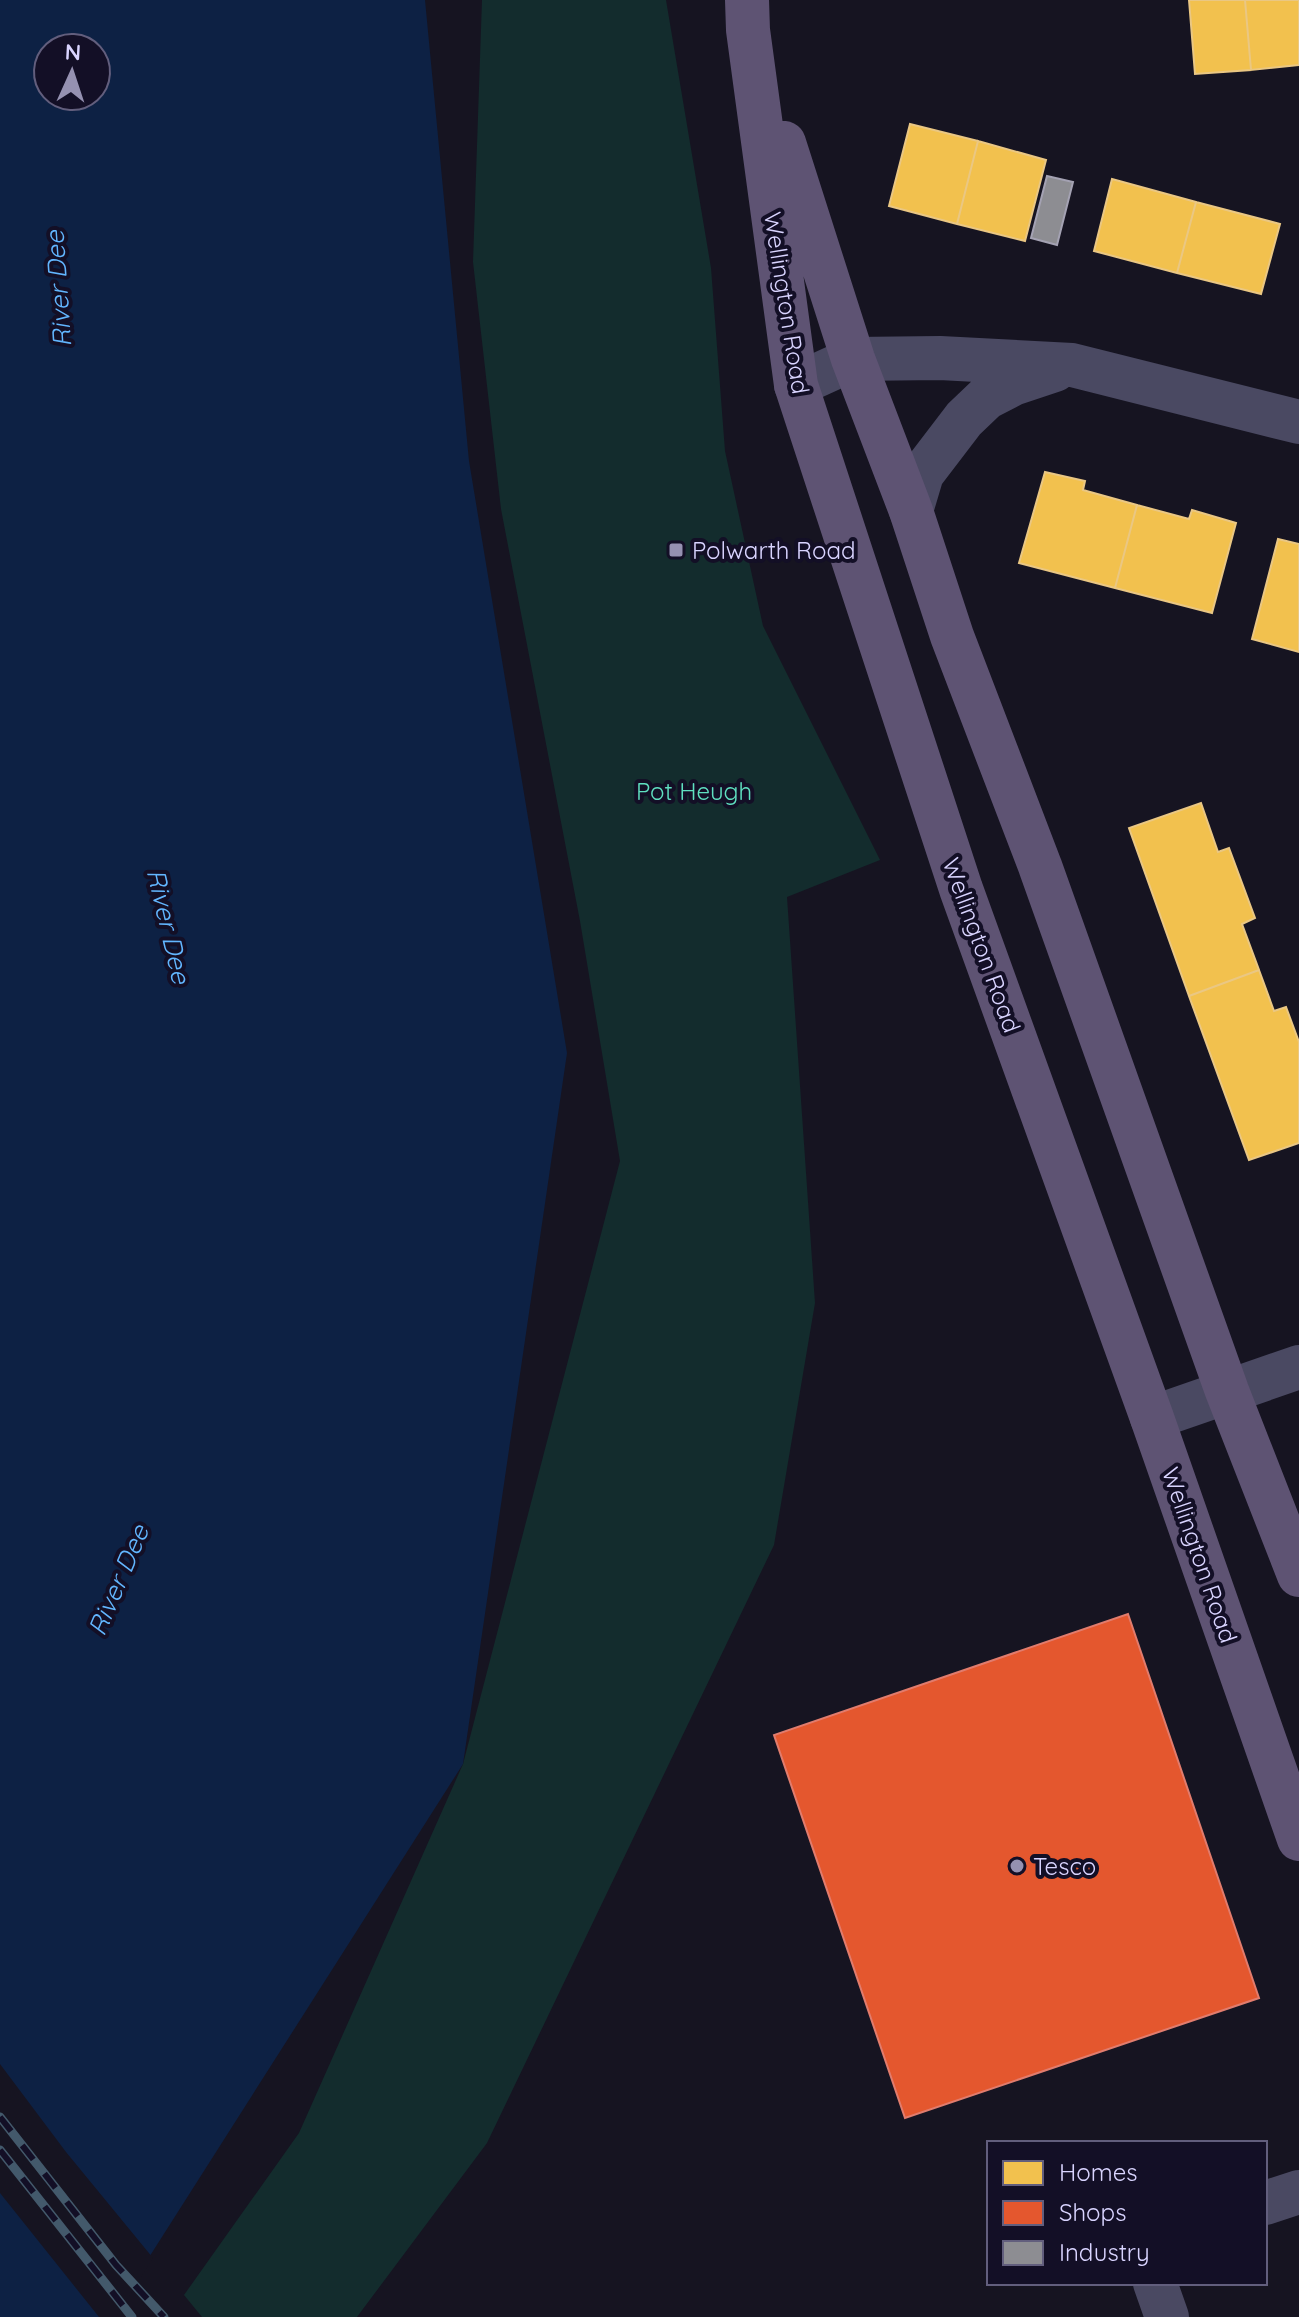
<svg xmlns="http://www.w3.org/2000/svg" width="1299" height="2317" font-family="Quicksand,sans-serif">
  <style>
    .green { fill: #132c2d }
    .water { fill: #0d2144; fill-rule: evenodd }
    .pier { fill: #161421 }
    .homes { fill: #f2c14e; stroke: #eac783; stroke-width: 2 }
    .shops { fill: #e4572e; stroke: #e17c6d; stroke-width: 2 }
    .industry { fill: #8d8d92; stroke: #a4a2b3; stroke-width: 2 }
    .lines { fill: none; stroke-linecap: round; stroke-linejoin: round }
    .minor { stroke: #4a4962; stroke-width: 44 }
    .major { stroke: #5e5373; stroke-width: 44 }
    .rail-casing { stroke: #43596b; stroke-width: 9 }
    .rail { stroke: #130f26; stroke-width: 6; stroke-dasharray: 18; stroke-linecap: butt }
    .poi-dot { fill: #9591b1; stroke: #130f26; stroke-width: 3 }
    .labels { text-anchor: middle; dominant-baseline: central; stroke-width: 8; stroke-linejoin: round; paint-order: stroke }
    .street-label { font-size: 24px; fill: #d9d4ff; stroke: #130f26 }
    .poi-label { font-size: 24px; fill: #d9d4ff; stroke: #130f26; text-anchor: start }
    .park-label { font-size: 24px; fill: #5fe0c0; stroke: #130f26 }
    .water-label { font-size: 26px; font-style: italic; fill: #62b6ff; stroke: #130f26 }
  </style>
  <rect width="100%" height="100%" fill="#161421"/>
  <!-- green -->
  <path class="green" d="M482,0h184l45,268 14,183 38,175 117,234 -93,37 28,406 -41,242 -287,598 -130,174h-155l-18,-22 115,-162 164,-369 157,-603 -40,-240 -79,-412 -28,-247z"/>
  <!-- water -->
  <path class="water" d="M0,0h425l44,461 98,592 -104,711 -352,553h-111zM48,48h48v48h-48z"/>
  <!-- pier -->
  <path class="pier" d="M0,2064l66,88 87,106 -37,59h-17l-99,-124z"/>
  <!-- homes -->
  <path class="homes" d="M1189,0h56l6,70 -56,4z
    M1245,0h54v65l-48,5z
    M910,124l68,17 -21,83 -68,-18z
    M978,141l68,19 -21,81 -68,-17z
    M1112,179l84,23 -19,71 -83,-22z
    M1196,202l84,22 -19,70 -84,-21z
    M1045,472l40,9 -2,9 54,15 -22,83 -96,-25z
    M1137,505l52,14 3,-9 44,13 -24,90 -97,-25z
    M1278,539l21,5v108l-47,-13z
    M1201,803l17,49 11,-4 26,70 -13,6 17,46 -70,26 -60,-168z
    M1259,970l15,41 12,-4 13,35v101l-50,17 -60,-164z"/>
  <!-- shops -->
  <path class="shops" d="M1128,1614l131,384 -354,120 -131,-383z"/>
  <!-- industry -->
  <path class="industry" d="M1047,176l26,6 -16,63 -26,-7z"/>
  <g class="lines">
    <!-- minor -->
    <path class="minor" d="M796,385l57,-26 87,-1 132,7 227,57
      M911,511l11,-37 42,-55 22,-21 27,-14 42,-14
      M1152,1418l147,-51
      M1265,2203l34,-11
      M1155,2283l12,34"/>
    <!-- major -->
    <path class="major" d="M747,0l1,30 48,355 165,504 191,529 147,421
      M784,143l69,216 58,152 41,125 88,230 187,525 72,184"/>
    <defs>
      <path id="rail" d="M0,2117l116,148 48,52
        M0,2150l132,167"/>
    </defs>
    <!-- rail casing -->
    <use href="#rail" class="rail-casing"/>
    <!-- rail -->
    <use href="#rail" class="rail"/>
  </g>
  <!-- markers -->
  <g class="poi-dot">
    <rect x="668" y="542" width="16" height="16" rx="4"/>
    <circle cx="1017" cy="1866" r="8"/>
  </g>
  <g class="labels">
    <!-- street labels -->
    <g class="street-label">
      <text transform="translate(787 303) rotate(81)">Wellington Road</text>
      <text transform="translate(982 945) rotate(70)">Wellington Road</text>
      <text transform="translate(1200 1555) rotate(71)">Wellington Road</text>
    </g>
    <!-- poi labels -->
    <g class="poi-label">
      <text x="692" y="550">Polwarth Road</text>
      <text x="1033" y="1866">Tesco</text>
    </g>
    <!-- park labels -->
    <g class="park-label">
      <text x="694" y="791">Pot Heugh</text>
    </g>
    <!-- water labels -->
    <g class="water-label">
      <text transform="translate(58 289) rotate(-94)">River Dee</text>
      <text transform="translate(169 926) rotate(77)">River Dee</text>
      <text transform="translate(118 1580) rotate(-67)">River Dee</text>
    </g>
  </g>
  <!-- legend -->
  <rect x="987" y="2141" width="280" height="144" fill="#130f26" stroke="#625e7d" stroke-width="2"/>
  <rect x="1003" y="2161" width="40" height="24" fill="#f2c14e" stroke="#625e7d" stroke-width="2"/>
  <text x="1059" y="2181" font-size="24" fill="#d9d4ff">Homes</text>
  <rect x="1003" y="2201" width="40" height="24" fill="#e4572e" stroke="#625e7d" stroke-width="2"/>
  <text x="1059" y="2221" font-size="24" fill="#d9d4ff">Shops</text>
  <rect x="1003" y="2241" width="40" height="24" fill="#8d8d92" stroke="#625e7d" stroke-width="2"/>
  <text x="1059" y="2261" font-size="24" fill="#d9d4ff">Industry</text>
  <!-- north arrow -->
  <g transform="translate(72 72) rotate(3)"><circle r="38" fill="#130f26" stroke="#625e7d" stroke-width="2"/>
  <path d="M0-6L14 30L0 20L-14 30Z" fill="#9591b1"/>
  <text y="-12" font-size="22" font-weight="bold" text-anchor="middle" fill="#d9d4ff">N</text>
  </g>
</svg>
